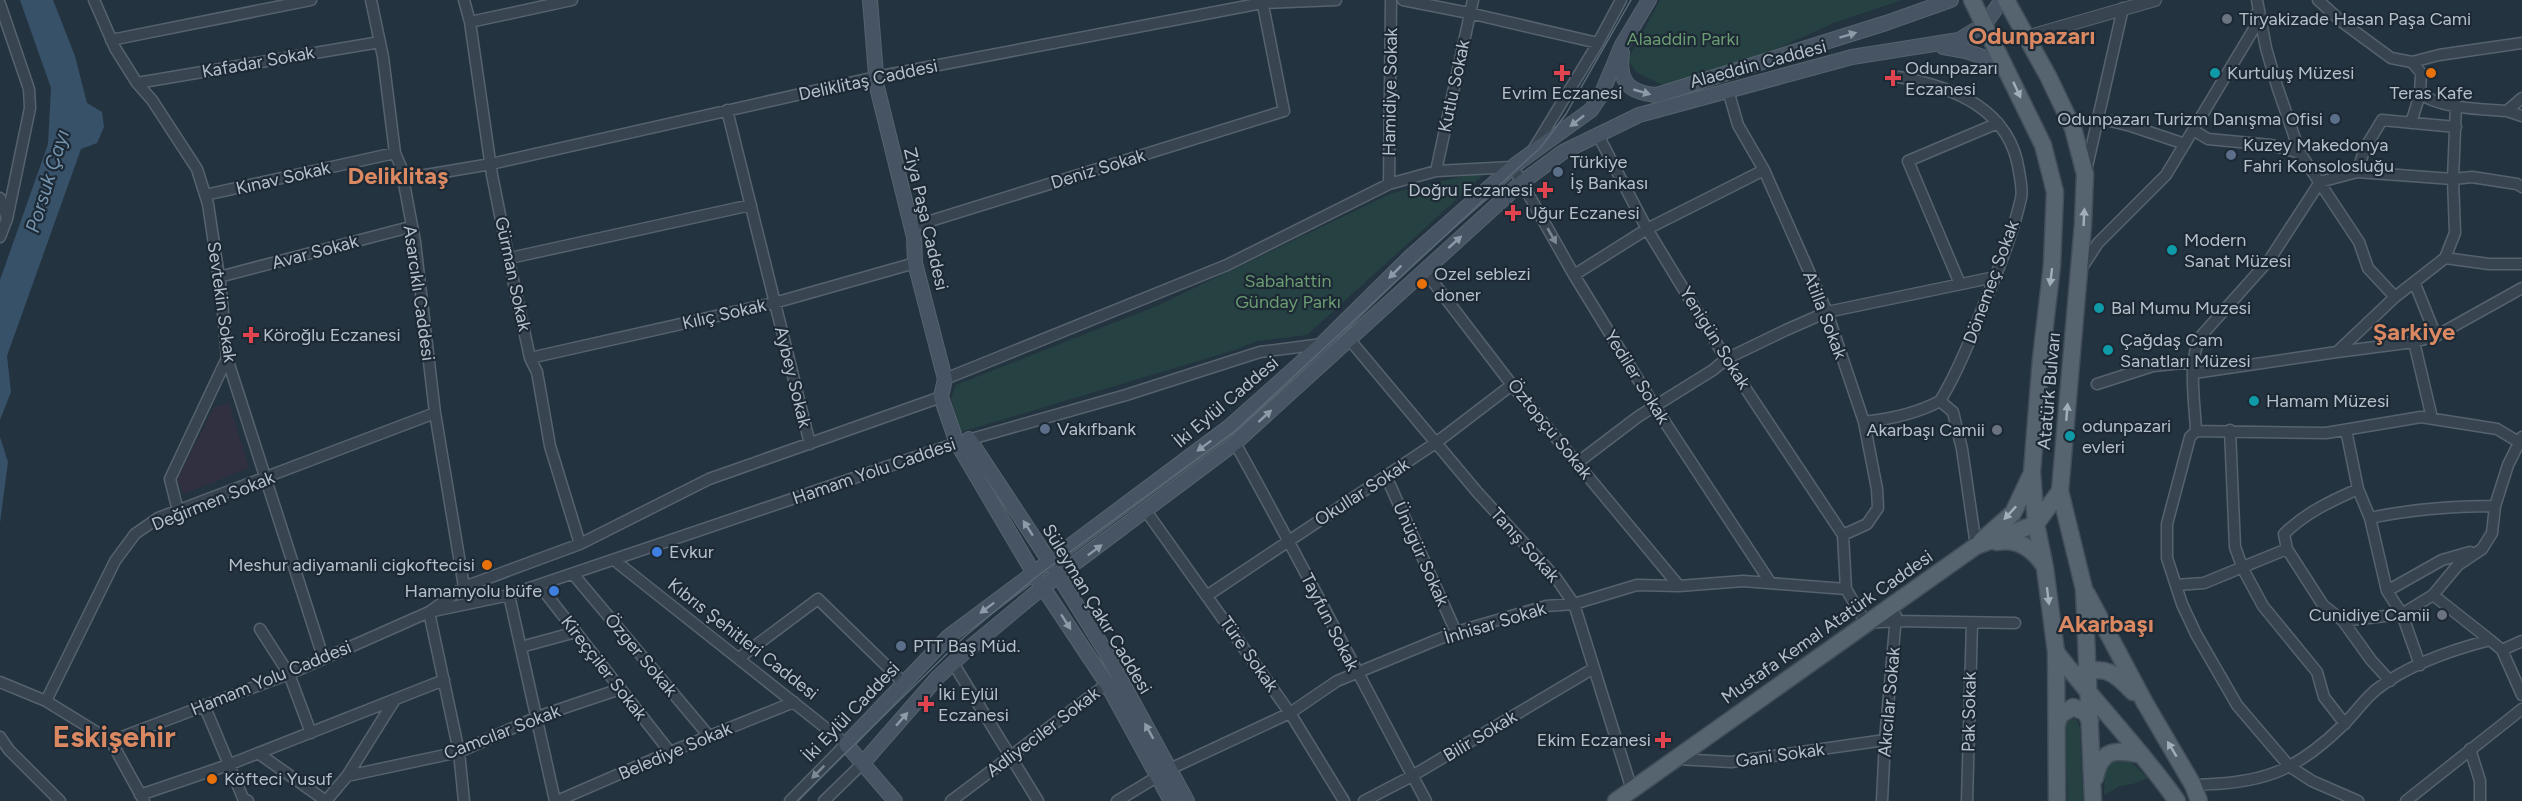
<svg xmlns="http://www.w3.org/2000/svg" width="2522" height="801" font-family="Figtree,sans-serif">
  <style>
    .medical { fill: #313041 }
    .green { fill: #264141 }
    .water { fill: #375168 }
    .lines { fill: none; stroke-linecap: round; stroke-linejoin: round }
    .minor-casing { stroke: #56636e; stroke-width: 13 }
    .tertiary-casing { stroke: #56636e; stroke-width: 14 }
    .secondary-casing { stroke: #56636e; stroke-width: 16 }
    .primary-casing { stroke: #424e59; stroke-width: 19 }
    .minor { stroke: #384550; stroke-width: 10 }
    .tertiary { stroke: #384550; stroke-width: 12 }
    .secondary { stroke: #465463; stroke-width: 14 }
    .primary { stroke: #566470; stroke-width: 16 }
    .tram { stroke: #5a6977; stroke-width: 1.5 }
    .oneway { fill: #8e9aa7 }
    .oneway2 { fill: #a2aeb9 }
    .oneway3 { fill: #7d8994 }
    .worship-dot { fill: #6b7280; stroke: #1d2a35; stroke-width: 2 }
    .health-dot { fill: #e0444e; stroke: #1d2a35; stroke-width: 2 }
    .culture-dot { fill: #0f9aa8; stroke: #1d2a35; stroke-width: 2 }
    .food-dot { fill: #e8710a; stroke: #1d2a35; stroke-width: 2 }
    .service-dot { fill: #5c6f8a; stroke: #1d2a35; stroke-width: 2 }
    .shop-dot { fill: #3f7fe0; stroke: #1d2a35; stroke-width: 2 }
    .labels { text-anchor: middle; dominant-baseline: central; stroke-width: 4.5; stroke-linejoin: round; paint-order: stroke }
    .poi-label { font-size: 18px; fill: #b5c0cb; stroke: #1d2a35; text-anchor: start }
    .park-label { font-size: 18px; fill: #6b9c71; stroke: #1d2a35 }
    .street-label { font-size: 18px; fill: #b5c0cb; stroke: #1d2a35 }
    .water-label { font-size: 20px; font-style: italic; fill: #7494af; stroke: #1d2a35 }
    .district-label { font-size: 24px; font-weight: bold; fill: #d98861; stroke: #1d2a35 }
    .town-label { font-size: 30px; font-weight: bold; fill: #d98861; stroke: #1d2a35 }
  </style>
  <rect width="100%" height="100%" fill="#243340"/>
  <!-- medical -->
  <path class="medical" d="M229,403l20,65 -65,26 -7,-14 37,-73z"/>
  <!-- green -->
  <path class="green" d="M1660,0h242l-66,22 -88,40 -83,24 -29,-14 -8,-13z
    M1489,170l-182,165 -50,6 -22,9 -274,82 -10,-34 5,-13 203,-80 233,-112z
    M2069,719h7l4,10 3,72h-15l-3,-79z
    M2128,759l20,19 -15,6 -13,2 -16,9 1,-28 4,-6z"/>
  <!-- water -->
  <path class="water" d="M20,0h33l22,56 12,47 15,9 2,15 -7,16 -16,6 -74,207 4,36 -11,28v-140l48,-136 3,-56z
    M0,437l8,25 -8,61z"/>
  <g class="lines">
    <defs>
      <path id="minor" d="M94,0l21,48 22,35 15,17 45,69 11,35 13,86 6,68 96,299
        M371,0l12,57 12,96 6,14 14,75 20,171 29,174
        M464,0l6,22 22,153 19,95 19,88 7,14 13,74 30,98
        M1403,0l66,13 129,30
        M2257,0l9,48 11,38 23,67 59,89 9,26 27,29
        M2318,0l24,22 49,36 21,4 9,11 -1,21c24,15 59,15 87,17
        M0,4l29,85 1,19 -23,111 -7,18
        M470,22l102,-22
        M111,40l200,-40
        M2412,62l27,-7 83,-12
        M1899,77c55,10 111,32 120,94 1,8 4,19 2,27 -7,33 -21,68 -34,99 -14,35 -27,71 -47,104l13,11 9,37 14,97
        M137,83l243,-41
        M1728,90l10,35 26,45 63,142 37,110 13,67 1,19 -11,16 -24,11
        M2522,98l-15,13 15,5
        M727,110l83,334
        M2098,118l33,8 54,18
        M2411,123l9,-29
        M2193,130l15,9 63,6 29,8
        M1598,135l49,94 79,130 117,176 3,54 20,34 31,-2 118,2
        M1533,150l65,-107 23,-43
        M1436,171l37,-171
        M2086,171l37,-163
        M2357,172l96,7 3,-74
        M402,179l89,-15 385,-87 386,-74 74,-3
        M1389,184l2,-184
        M205,195l190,-42
        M0,198l7,20
        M911,227l373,-116 -22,-111
        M510,258l241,-53
        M2445,258l44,6h33
        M2081,269l17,-26 68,-68 89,-148v-12
        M1424,270l88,115 167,201
        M1574,275l73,-46 117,-59
        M219,277l191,-50
        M1960,284l-52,-123 90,-38
        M2436,336l86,-48
        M1349,339l129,154 78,85 18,26 58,186
        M2414,342l18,76
        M2337,352l77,-10 22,-6 -21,-52
        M530,358l244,-55 141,-40
        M2194,373l143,-21 58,-55 50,-39 10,-25 -2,-54 19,-2 45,7 5,3
        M945,379l282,-114 162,-81 47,-13 77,-4 61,108 81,132 115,175
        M2097,384l56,-18 40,-4
        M1864,422c27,-3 52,-8 76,-21
        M2230,430l5,117 8,22 20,37 54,66 7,25 21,27
        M2196,431l130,2 95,-16 76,12 25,15
        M1235,443c66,118 127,239 191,358
        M1577,463l62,-47 74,-46 13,-11 60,-29 41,-18 168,-35
        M1386,476l70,156
        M178,511l-8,-32 57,-121
        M1146,511l144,202 54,88
        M2370,518c42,-9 82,-12 125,-12
        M2287,549l-3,-15c21,-21 47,-33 74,-45
        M614,560l232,184 -56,57
        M573,574l136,162
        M539,585l131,167
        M2176,585l28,-2 83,-34 36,56 20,16 59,-7 -15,-23 -17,-73 -12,-29 -12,-59
        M2387,591l55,-31 28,-8
        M509,595l46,206
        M1208,595l229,-153 76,-58
        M2433,595l57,45
        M2343,621l28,39 19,21
        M260,629l29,45 22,59
        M521,647l55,-15
        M2502,650l20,45
        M739,658l79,-59 86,84
        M953,663l85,138
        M2420,665l-18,-51 31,-19 25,-30 24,-16 10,-16 3,-27 13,-41 14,-28
        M0,682l46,19 65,40 33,60
        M46,701l69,-140 20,-27 23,-16 277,-105
        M204,705l39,93 5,3
        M0,737l9,13 51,51
        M111,741l178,-67 140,-62 35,-25 116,-43 129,-65 232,-82
        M2470,749l10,32v20
        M258,753l68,48
        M1677,759l54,3 154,-22
        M347,776l112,-24 78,-35 83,-28
        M2193,785c68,-2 100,-11 149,-59 12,-11 22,-27 35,-37 32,-25 74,-39 113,-49l12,10 20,-9
        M140,795l88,-30 216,-85
        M326,801l21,-25 47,-75
        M464,801l-5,-49 -30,-140 80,-17 448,-152 169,-48 134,-43 62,-8
        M557,801l113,-49 124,-50
        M824,801l39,-38
        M951,801l156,-117
        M1117,801l53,-32 120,-56 47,-32 119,-49 90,-26 28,-2 63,-19 42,1 64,-5 103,8
        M1364,801l48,-25 182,-108
        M1882,801l3,-61 11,-124
        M1967,801l5,-178
        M2358,801l-46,-20 -23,-15 -52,-61 -41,-71 -14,-30 -15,-46v-34l23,-87 6,-6c-1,-28 -9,-71 5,-95l69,-77 50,-77 37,-10 8,-24 17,-28 74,7
        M2406,801l116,-92"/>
      <path id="tertiary" d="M2026,37l129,-37"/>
      <path id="secondary" d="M870,0l7,87 37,150 1,26 30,116 -4,18 16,46 79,134 71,107 64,117
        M1943,47l23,4 39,14
        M1622,53c-4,29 7,40 35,42l229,-72 65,-23
        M969,439l81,123 54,87 83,152
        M863,763l75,-86 28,-26 77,-64 192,-144 286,-260 42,-31 76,-37 213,-58 107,-17 26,-16 17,-24
        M895,801l-49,-57 102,-107 281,-210 93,-83 88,-87 59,-52 46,-40 76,-55 10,-15 21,-50 27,-45"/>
      <path id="primary" d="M1972,0l71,145 12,47 -3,73 -11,94 -9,113 4,52 9,44 11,84 1,149
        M2006,0l42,76 25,52 12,46 -2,50 -23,267 24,98 9,212
        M1981,541l32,-28 18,-38
        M1997,542c20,-4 35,6 46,22
        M2087,594l58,109 48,82 6,16
        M2056,652c39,51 84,96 121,149
        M2078,675c27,-11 37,-2 55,17
        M2057,724l3,-9 13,-8 12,5 5,9
        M2095,778c6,-30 21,-29 47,-23
        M1616,801l360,-255 60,-22 24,-33"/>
    </defs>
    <!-- minor casing -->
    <use href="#minor" class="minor-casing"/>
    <!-- tertiary casing -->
    <use href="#tertiary" class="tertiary-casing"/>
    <!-- secondary casing -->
    <use href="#secondary" class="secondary-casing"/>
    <!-- primary casing -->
    <use href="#primary" class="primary-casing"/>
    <!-- minor -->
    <use href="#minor" class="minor"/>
    <!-- tertiary -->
    <use href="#tertiary" class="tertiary"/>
    <!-- secondary -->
    <use href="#secondary" class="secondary"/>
    <!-- primary -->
    <use href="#primary" class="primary"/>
    <!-- tram -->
    <path class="tram" d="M797,801l167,-164 72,-60 199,-146 280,-260 26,-24 25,-33 65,-114"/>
  </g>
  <!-- one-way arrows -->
  <defs><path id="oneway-solid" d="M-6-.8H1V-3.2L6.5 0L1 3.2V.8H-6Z" transform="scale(1.5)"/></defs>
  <g class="oneway">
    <use href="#oneway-solid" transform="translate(1848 35) rotate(-17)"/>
    <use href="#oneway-solid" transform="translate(1642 92) rotate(16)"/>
    <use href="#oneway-solid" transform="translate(1577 121) rotate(142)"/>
    <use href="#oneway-solid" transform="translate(1455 242) rotate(-42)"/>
    <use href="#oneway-solid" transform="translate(1395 272) rotate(135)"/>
    <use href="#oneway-solid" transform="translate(1265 416) rotate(-42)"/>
    <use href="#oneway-solid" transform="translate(1204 446) rotate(143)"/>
    <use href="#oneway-solid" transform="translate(1028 528) rotate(-123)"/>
    <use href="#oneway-solid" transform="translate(1095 550) rotate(-37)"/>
    <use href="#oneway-solid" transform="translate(987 608) rotate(143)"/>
    <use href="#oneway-solid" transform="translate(1066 622) rotate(57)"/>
    <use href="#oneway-solid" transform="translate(902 719) rotate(-49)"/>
    <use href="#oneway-solid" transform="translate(1149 731) rotate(-119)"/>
  </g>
  <g class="oneway2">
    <use href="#oneway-solid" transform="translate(2017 90) rotate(65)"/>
    <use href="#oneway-solid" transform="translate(2084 217) rotate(-87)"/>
    <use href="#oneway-solid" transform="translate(2051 277) rotate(97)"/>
    <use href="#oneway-solid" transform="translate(2067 412) rotate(-85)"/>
    <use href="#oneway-solid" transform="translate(2010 513) rotate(133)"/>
    <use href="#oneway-solid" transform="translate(2048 596) rotate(83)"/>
    <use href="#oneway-solid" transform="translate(2172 749) rotate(-121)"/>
  </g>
  <g class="oneway3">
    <use href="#oneway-solid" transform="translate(1552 236) rotate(60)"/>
    <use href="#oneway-solid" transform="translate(818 772) rotate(135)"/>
  </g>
  <!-- markers -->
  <g class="worship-dot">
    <circle cx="2227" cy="19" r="6"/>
    <circle cx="1997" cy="430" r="6"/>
    <circle cx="2442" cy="615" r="6"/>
  </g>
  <g class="health-dot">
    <path d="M1559 64h6v6h6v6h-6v6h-6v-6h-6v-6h6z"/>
    <path d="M1890 69h6v6h6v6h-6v6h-6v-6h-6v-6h6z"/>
    <path d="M1542 181h6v6h6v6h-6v6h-6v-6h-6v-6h6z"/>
    <path d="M1510 204h6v6h6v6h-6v6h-6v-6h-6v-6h6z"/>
    <path d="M248 326h6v6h6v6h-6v6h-6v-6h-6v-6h6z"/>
    <path d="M923 695h6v6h6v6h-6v6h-6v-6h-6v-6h6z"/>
    <path d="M1660 731h6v6h6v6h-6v6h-6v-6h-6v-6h6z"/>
  </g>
  <g class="culture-dot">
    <circle cx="2215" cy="73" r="6"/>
    <circle cx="2172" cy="250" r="6"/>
    <circle cx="2099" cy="308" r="6"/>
    <circle cx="2108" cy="350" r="6"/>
    <circle cx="2254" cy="401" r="6"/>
    <circle cx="2070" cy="436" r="6"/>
  </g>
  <g class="food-dot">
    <circle cx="2431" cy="73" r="6"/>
    <circle cx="1422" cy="284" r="6"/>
    <circle cx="487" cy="565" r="6"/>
    <circle cx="212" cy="779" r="6"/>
  </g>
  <g class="service-dot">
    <circle cx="2335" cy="119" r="6"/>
    <circle cx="2231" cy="155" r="6"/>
    <circle cx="1558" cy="172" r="6"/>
    <circle cx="1045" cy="429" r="6"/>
    <circle cx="901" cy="646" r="6"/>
  </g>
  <g class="shop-dot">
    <circle cx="657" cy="552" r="6"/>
    <circle cx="554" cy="591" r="6"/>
  </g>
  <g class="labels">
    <!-- poi labels -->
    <g class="poi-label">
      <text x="2239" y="19">Tiryakizade Hasan Paşa Cami</text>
      <text x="1905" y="68">Odunpazarı<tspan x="1905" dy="21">Eczanesi</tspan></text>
      <text x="2227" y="73">Kurtuluş Müzesi</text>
      <text x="1562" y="93" text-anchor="middle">Evrim Eczanesi</text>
      <text x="2431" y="93" text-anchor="middle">Teras Kafe</text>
      <text x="2323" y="119" text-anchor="end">Odunpazarı Turizm Danışma Ofisi</text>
      <text x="2243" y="145">Kuzey Makedonya<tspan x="2243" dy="21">Fahri Konsolosluğu</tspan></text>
      <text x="1570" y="162">Türkiye<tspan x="1570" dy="21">İş Bankası</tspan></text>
      <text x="1533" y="190" text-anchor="end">Doğru Eczanesi</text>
      <text x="1525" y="213">Uğur Eczanesi</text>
      <text x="2184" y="240">Modern<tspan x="2184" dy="21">Sanat Müzesi</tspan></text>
      <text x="1434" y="274">Ozel seblezi<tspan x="1434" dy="21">doner</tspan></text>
      <text x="2111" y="308">Bal Mumu Muzesi</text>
      <text x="263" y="335">Köroğlu Eczanesi</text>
      <text x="2120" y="340">Çağdaş Cam<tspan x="2120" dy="21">Sanatları Müzesi</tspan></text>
      <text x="2266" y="401">Hamam Müzesi</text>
      <text x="2082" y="426">odunpazari<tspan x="2082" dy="21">evleri</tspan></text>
      <text x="1057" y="429">Vakıfbank</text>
      <text x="1985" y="430" text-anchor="end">Akarbaşı Camii</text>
      <text x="669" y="552">Evkur</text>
      <text x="475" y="565" text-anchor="end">Meshur adiyamanli cigkoftecisi</text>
      <text x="542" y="591" text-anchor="end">Hamamyolu büfe</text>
      <text x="2430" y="615" text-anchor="end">Cunidiye Camii</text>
      <text x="913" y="646">PTT Baş Müd.</text>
      <text x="938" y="694">İki Eylül<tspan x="938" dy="21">Eczanesi</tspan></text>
      <text x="1651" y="740" text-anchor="end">Ekim Eczanesi</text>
      <text x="224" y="779">Köfteci Yusuf</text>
    </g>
    <!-- park labels -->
    <g class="park-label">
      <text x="1683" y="39">Alaaddin Parkı</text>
      <text x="1288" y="281">Sabahattin<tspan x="1288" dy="21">Günday Parkı</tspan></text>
    </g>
    <!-- street labels -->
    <g class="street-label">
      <text transform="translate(258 62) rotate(-10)">Kafadar Sokak</text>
      <text transform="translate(1758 64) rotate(-15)">Alaeddin Caddesi</text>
      <text transform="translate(868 80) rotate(-12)">Deliklitaş Caddesi</text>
      <text transform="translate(1454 86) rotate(-78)">Kutlu Sokak</text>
      <text transform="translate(1390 92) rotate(-89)">Hamidiye Sokak</text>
      <text transform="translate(1098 169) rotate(-17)">Deniz Sokak</text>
      <text transform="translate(283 178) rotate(-13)">Kınav Sokak</text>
      <text transform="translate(926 219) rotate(77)">Ziya Paşa Caddesi</text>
      <text transform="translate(315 252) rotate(-15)">Avar Sokak</text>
      <text transform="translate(513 274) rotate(78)">Gürman Sokak</text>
      <text transform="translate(1991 282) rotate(-70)">Dönemeç Sokak</text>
      <text transform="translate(419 293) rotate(82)">Asarcıklı Caddesi</text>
      <text transform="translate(222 302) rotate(82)">Sevtekin Sokak</text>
      <text transform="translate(724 314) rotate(-13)">Kılıç Sokak</text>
      <text transform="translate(1825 315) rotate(69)">Atilla Sokak</text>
      <text transform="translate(1715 338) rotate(58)">Yenigün Sokak</text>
      <text transform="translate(793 377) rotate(76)">Aybey Sokak</text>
      <text transform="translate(1637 377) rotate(58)">Yediler Sokak</text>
      <text transform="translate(2049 391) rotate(-85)">Atatürk Bulvarı</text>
      <text transform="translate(1226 402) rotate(-40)">İki Eylül Caddesi</text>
      <text transform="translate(1550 429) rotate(51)">Öztopçu Sokak</text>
      <text transform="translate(874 471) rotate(-19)">Hamam Yolu Caddesi</text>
      <text transform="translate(1362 492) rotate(-33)">Okullar Sokak</text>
      <text transform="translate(213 501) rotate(-22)">Değirmen Sokak</text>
      <text transform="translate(1525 545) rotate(48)">Tanış Sokak</text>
      <text transform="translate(1421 554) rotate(66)">Ünügür Sokak</text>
      <text transform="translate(1097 609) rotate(59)">Süleyman Çakır Caddesi</text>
      <text transform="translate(1330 622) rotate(63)">Tayfun Sokak</text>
      <text transform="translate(1495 623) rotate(-17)">İnhisar Sokak</text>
      <text transform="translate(1827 627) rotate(-35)">Mustafa Kemal Atatürk Caddesi</text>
      <text transform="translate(743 639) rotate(38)">Kıbrıs Şehitleri Caddesi</text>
      <text transform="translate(1249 654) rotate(55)">Türe Sokak</text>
      <text transform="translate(641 655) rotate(50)">Özger Sokak</text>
      <text transform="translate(604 668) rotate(52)">Kireççiler Sokak</text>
      <text transform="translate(271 678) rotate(-22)">Hamam Yolu Caddesi</text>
      <text transform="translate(1889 702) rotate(-85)">Akıcılar Sokak</text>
      <text transform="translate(851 712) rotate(-46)">İki Eylül Caddesi</text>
      <text transform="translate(1969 712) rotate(-89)">Pak Sokak</text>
      <text transform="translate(502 732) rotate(-21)">Camcılar Sokak</text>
      <text transform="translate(1043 732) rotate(-37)">Adliyeciler Sokak</text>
      <text transform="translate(1480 736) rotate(-31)">Bilir Sokak</text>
      <text transform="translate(675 751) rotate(-23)">Belediye Sokak</text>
      <text transform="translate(1780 755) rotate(-8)">Gani Sokak</text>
    </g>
    <!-- water labels -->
    <g class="water-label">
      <text transform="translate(47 181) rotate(-73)">Porsuk Çayı</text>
    </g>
    <!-- district labels -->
    <g class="district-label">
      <text x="2032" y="35">Odunpazarı</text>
      <text x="398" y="175">Deliklitaş</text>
      <text x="2414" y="331">Şarkiye</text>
      <text x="2106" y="623">Akarbaşı</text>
    </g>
    <!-- town labels -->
    <g class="town-label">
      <text x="114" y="736">Eskişehir</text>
    </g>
  </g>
</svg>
